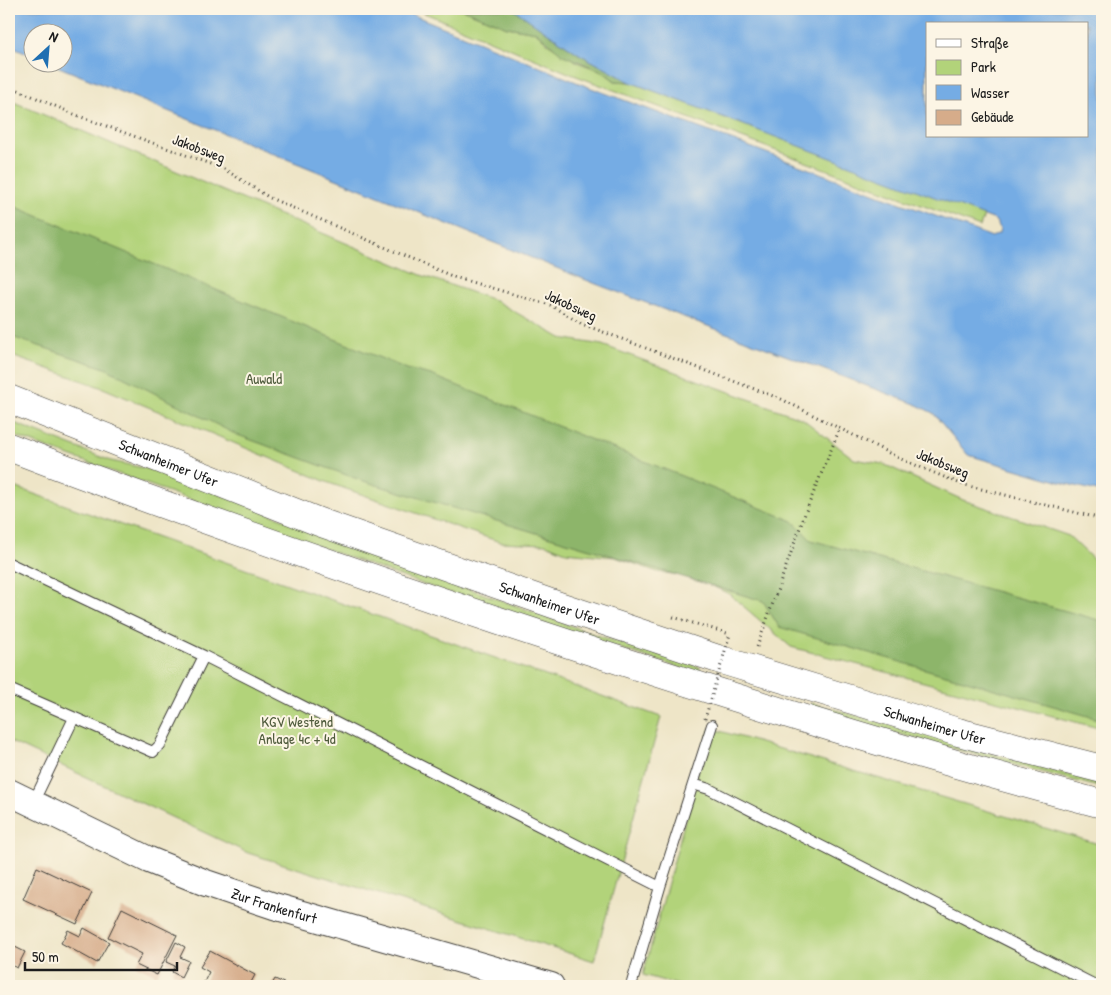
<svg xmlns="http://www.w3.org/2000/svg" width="1111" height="995" font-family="'Patrick Hand',sans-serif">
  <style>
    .green { fill: #b2d37a; stroke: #67784b }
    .forest { fill: #8db56a; stroke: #546843 }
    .water { fill: #75ace4; stroke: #486480; fill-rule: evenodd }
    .building { fill: #d6ac8a }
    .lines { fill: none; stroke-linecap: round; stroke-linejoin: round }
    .service-casing { stroke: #3c3a36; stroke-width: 12 }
    .tertiary-casing { stroke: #3c3a36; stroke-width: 28 }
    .secondary-casing { stroke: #3c3a36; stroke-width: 29 }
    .path { stroke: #3c3a36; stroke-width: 3; stroke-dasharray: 1 4; stroke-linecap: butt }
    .service { stroke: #fff; stroke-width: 10 }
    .tertiary { stroke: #fff; stroke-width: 26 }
    .secondary { stroke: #fff; stroke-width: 28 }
    .path-bridge { stroke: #3c3a36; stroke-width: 3; stroke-dasharray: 1 4; stroke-linecap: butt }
    .labels { text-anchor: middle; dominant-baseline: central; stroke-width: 4; stroke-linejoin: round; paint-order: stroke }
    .street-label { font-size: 15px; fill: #1c1c1c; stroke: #fcf5e5 }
    .park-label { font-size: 15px; fill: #505c3d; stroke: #fcf5e5 }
  </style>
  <rect width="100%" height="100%" fill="#fcf5e5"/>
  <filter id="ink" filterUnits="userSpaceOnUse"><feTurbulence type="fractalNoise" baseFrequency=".02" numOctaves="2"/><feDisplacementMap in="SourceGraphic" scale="10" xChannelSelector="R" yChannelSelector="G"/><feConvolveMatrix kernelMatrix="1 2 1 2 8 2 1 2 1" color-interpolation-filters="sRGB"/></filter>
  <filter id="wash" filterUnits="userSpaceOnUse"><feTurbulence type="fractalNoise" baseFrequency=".0096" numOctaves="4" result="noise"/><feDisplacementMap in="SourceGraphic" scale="20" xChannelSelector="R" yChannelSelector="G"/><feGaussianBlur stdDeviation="1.12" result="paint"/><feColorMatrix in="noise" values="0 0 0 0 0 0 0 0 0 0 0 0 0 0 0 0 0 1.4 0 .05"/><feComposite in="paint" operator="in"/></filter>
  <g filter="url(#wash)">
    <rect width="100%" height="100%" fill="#eee5c7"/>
    <!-- green -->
    <path class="green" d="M415,9h47l45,18 29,5 11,11 32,20 23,8 13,10 15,1 354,133 -4,12 -409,-153z
      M9,100l412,175 73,25 67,38 41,7 201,74 51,40 29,5 80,36 106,36 33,32v161l-311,-82 -62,-53 -35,-17 -36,-5 -43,-15 -49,-5 -20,-8 -46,-2 -171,-59 -226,-95 -94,-33z
      M9,421l102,40 51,11 193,75 241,88 104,32 -1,7 -274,-89 -416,-151z
      M9,485l652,232 -67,244 -346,-108 -239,-112z
      M811,703l291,81v4l-203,-54 -88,-27z
      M710,728l392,117v141h-420l-39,-11z"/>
    <!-- forest -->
    <path class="forest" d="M462,9h51l66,45 51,28 -15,-1 -13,-10 -39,-16 -27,-23 -29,-5z
      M9,204l398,165 24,6 362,146 18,19 291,81v99l-323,-93 -16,-26 -403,-121 -125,-46 -130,-66 -96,-32z"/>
    <!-- water -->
    <path class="water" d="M9,9h390l187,77 406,151 7,-4 1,-5 -5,-8 -365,-138 -51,-28 -66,-45h589v483l-35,-8 -99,-29 -35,-42 -18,-9 -319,-120 -547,-221 13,-1v-30h-30v23l-23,-10zM927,24h160v112h-160z"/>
    <g id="blocks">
      <!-- building -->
      <path class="building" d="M37,867l55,26 -15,31 -54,-25z
        M122,908l55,27 -20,40 -21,-10 6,-11 -34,-17z
        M84,928l25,14 -12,21 -36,-20 7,-13 12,6z
        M176,942l9,5 -5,10 9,4 -8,16 -9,-5 3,-6 -9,-4z
        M9,944l16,8 -8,16 -8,-4z
        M210,951l45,24 -6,11h-36l-9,-4 5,-10 -9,-5z
        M275,979l15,7h-19z"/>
    </g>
  </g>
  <g filter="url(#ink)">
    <use href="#blocks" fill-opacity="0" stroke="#3c3a36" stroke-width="1"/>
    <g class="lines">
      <defs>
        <path id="service" d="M9,563l195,93 456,231
          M9,689l144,63 7,-7 44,-89
          M693,784l16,5 388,197
          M33,803l41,-85
          M631,986l29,-99 52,-162"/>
        <g id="tertiary">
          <path id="s1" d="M9,792l140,68 57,23 68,23 277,80"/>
        </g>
        <g id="secondary">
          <path id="s2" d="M9,399l310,123 240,84 159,53 240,73 144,37"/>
          <path d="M9,447c162,62 326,119 490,174 200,66 400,130 603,183"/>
        </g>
      </defs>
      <!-- service casing -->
      <use href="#service" class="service-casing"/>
      <!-- tertiary casing -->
      <use href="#tertiary" class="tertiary-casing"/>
      <!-- secondary casing -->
      <use href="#secondary" class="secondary-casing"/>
      <!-- path -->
      <path class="path" d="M9,86l67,29 148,54 46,29 184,79 96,28 32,19 199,75 120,60 60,25 141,35
        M673,617l57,17
        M757,647l49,-136 34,-83"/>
      <!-- service -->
      <use href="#service" class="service"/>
      <!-- tertiary -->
      <use href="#tertiary" class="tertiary"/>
      <!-- secondary -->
      <use href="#secondary" class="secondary"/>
      <!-- path-bridge -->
      <path class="path-bridge" d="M705,719l25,-85"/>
    </g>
  </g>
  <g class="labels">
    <!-- street labels -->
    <g class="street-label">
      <text transform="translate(199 148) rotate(21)">Jakobsweg</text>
      <text transform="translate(571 305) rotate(25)">Jakobsweg</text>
      <text stroke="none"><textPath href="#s2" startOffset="172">Schwanheimer Ufer</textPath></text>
      <text transform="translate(943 463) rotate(22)">Jakobsweg</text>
      <text stroke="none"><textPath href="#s2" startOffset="578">Schwanheimer Ufer</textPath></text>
      <text stroke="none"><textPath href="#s2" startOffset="982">Schwanheimer Ufer</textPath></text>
      <text stroke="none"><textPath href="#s1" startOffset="289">Zur Frankenfurt</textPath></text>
    </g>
    <!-- park labels -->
    <g class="park-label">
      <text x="264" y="378">Auwald</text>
      <text x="297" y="721">KGV Westend<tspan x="297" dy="17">Anlage 4c + 4d</tspan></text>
    </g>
  </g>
  <!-- margin -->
  <rect width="1111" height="995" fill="none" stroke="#fcf5e5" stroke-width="30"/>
  <!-- legend -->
  <rect x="926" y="22" width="162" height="115" fill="#fcf5e5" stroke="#a29e95"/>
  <rect x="936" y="39" width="25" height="8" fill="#ffffff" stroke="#a29e95"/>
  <text x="971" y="48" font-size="15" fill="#1c1c1c">Straße</text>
  <rect x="936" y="60" width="25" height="15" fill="#b2d37a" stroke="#a29e95"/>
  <text x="971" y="72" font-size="15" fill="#1c1c1c">Park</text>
  <rect x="936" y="85" width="25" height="15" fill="#75ace4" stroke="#a29e95"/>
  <text x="971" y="98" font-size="15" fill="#1c1c1c">Wasser</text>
  <rect x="936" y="110" width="25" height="15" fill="#d6ac8a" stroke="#a29e95"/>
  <text x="971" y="122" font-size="15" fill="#1c1c1c">Gebäude</text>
  <!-- north arrow -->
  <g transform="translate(48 48) rotate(26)"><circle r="24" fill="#fcf5e5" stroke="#a29e95"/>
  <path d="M0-4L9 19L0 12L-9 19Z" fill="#1f6fb2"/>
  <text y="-8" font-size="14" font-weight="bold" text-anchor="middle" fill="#1c1c1c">N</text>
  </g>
  <!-- scale -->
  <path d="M25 962v8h152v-8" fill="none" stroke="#1c1c1c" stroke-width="2.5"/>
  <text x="32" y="962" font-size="15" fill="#1c1c1c" stroke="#fcf5e5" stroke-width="4" paint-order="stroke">50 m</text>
</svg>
